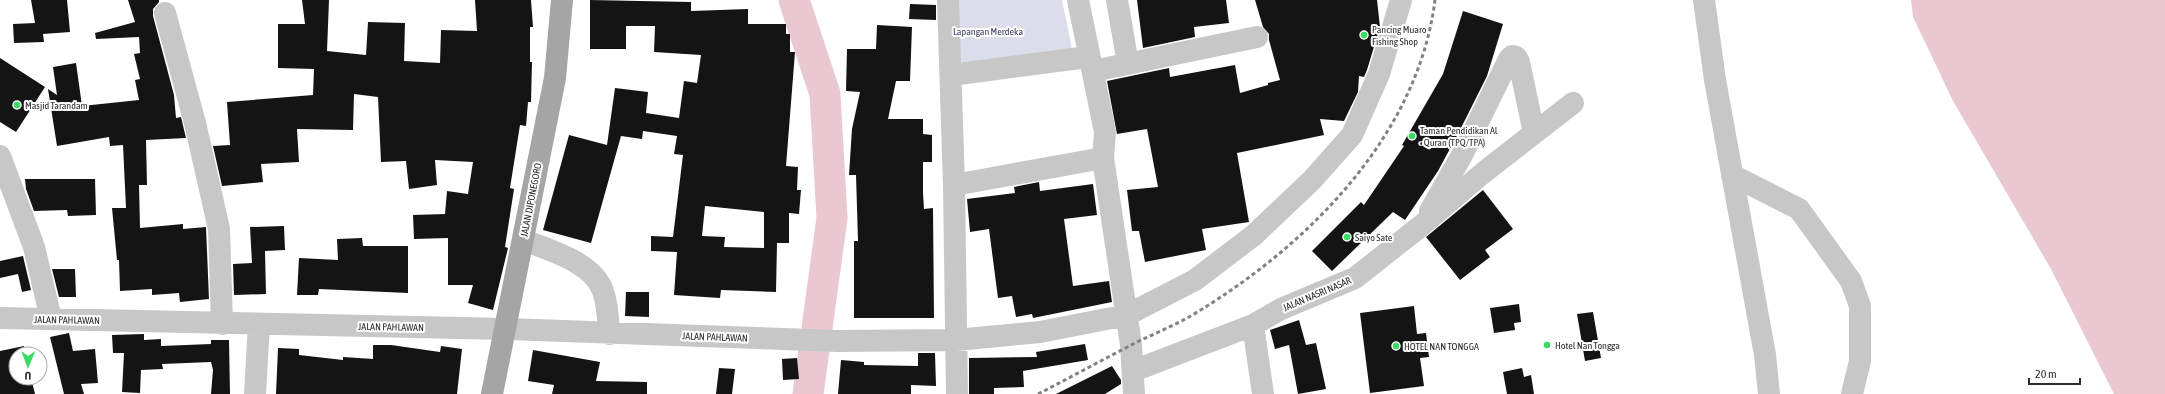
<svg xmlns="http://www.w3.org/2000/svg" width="2165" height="394" font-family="'Asap Condensed',sans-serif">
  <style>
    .green { fill: #dbdeea }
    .water { fill: #e9c8d1 }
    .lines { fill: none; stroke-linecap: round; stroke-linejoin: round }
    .river { stroke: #e9c8d1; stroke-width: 31 }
    .building { fill: #141414; fill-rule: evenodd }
    .minor { stroke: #c7c7c7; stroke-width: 22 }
    .major { stroke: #a5a5a5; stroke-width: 22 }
    .rail { stroke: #828282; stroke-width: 3; stroke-dasharray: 4 3; stroke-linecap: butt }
    .poi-dot { fill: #38db63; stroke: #fff; stroke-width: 1.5 }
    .labels { text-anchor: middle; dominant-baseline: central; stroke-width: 4; stroke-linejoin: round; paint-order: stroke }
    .poi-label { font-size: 10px; fill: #2d2d2d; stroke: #fff; text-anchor: start }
    .park-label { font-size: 10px; fill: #3d4366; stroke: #fff }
    .street-label { font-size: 10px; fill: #2d2d2d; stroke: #fff }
  </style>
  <rect width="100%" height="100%" fill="#fff"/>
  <!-- green -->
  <path class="green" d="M956,0h106l10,49 -116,19z"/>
  <!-- water -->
  <path class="water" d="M1911,0h254v394h-51l-63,-125 -98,-168 -40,-84z"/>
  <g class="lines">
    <!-- river -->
    <path class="river" d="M794,0l31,94 7,124 -24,176"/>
  </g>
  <!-- building -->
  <path class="building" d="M31,0h36l3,32 -27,2 1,8 -30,1 -1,-19 22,-1z
    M128,0h31v2l-6,7v7l21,79 2,23 5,-1 5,21 -40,2 1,45h-8l1,43 43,-4v5l23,-2 3,72 -29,3 -1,-9 -27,2v-6l-32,2 -1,-31h-2l-5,-52h14l-3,-63 -13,1 -1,-9 -52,9 -9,-57 9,6 -4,-28 23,-4 6,43 57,-6 -4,-20 5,-1 -6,-25 6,-1 -1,-16 -43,2 -1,-6 40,-11z
    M302,0h27l-2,51 39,4 2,-33 37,1 -1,38 36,2 1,-33 36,1 -2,-31h56l2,27h-3v35h2l-1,40h-3l-2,24 -6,-1 -10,63 4,1 -9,58 3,1 -15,62 -25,-7 5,-18h-25v-47l-34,1 -1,-24 32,-1 2,-23 21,3 5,-32 -38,-2 2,25 -28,4 -3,-28 -25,1 -3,-65 -24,-3 -1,36 -56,-1 2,33 -38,2 2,18 -41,4 -9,-40 17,-1 -3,-43 86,-7 1,-26 -36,-1v-44h27z
    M590,0l101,2v9l57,-2v15h38v10h4v18h5l-9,114 12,1 -1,23h4l-2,24 -10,-1v30h-12l-1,49 -55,-2 -1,8 -46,-3 3,-43 -26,-1v-15l22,1 10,-82 -9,-1 3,-18 -34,-5 -1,8 -21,-3 -30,107 -48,-13 26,-95 38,10 8,-57 33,4 -2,21 33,5 5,-37 13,2 4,-28 -47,-3 1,-26h-29v23h-36zM705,206l59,6v36l-40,-1 1,-10 -23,-1z
    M1137,0h89l3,23 -35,4 1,10 -52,11z
    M1255,0h122l3,27 -13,43 -3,7 -5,-1 -1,16 -14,29 -24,-2 4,16 -87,18 12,69 -47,7 4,21 -61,12 -6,-31h-7l-5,-41 31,-3 -11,-58 -30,5 -10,-53 62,-13 1,9 65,-12 5,28 28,-8v-2l12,-3 -11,-40v-6l-6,-7z
    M910,4l26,1v15l-27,-1z
    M1463,11l40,13 -16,52 -28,56 -21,39 -33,49 -12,-8 -61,59 -20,-20 49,-49 3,3 40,-59 -2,-1 41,-71z
    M877,25l35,2 -2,54h-14l-8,38h35v15l9,1v27h-9v31l1,16 9,-1 1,110h-80v-77h4l-2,-66h-7l3,-46 8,-37 -14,-1 1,-42h29z
    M0,58l45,29 -29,45 -16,-10z
    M25,179h70l1,36 -28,1 -1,-6 -33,1 -8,-22z
    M1039,182l1,9 53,-7 4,31 -33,4 9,67 36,-5 3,21 -79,16 -1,-4 -16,3 -4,-21 -14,2 -9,-69 -19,3 -3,-33 48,-6 -1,-6z
    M1483,190l30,39 -28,21 5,7 -30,23 -34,-43z
    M284,226l1,24 -20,1 1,43 -32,1 -1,-31 19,-1 -2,-36z
    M362,238l1,8h45v47l-89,-4 -1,6h-21l2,-37 39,2 -1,-21z
    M23,256l8,34 -9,2 -4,-18 -18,4v-17z
    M52,269h23l1,28h-17z
    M626,292h23v25l-24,-1z
    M1519,304l2,18 -7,1 1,7 -21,3 -4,-25z
    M1414,306l3,28 9,-1 3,24 -9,1 4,28 -54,7 -10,-80z
    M1593,312l8,46 -16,3 -8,-47z
    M1299,320l7,25 10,-2 10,46 -28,5 -9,-49 -14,4 -5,-19z
    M69,333l4,18 22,-2 3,34 -17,1 3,10h-20l-14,-57z
    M144,334v6l17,-1v7l50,-2v-4h18l1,54h-19l2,-24 -2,-8 -49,2 1,5 -22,1 -1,23 -18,-1 2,-39h-11l-1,-18z
    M1085,344l3,16 -65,11 1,16 -30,1v6h-25v-36l68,-1 -1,-5z
    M373,345h18l49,7 1,-6 21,3 -5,45h-181l2,-46 21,1v6l44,5v-3l30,2z
    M24,346l1,8h-9v24h15l4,16h-35v-43z
    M533,350l67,12 -4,19 51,1v12h-95l2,-9 -26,-4z
    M918,353h17l1,33 -25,-1v9h-73l3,-34 23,2v3l54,1z
    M797,358l2,21 -16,1 -1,-21z
    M1112,366l9,14v4l-16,10h-49z
    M719,368l16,1 -3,25h-16z
    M1522,368l2,9 7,-2 3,19h-27l-4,-22z"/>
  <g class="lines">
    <!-- minor -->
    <path class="minor" d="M948,0l6,185 3,209
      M1078,0l27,132 -2,26 28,187 3,49
      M1117,0l11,64
      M1704,0l11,80 50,275 4,39
      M165,13l30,110 24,106 3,95
      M1093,71l164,-34
      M951,75l137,-18
      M0,156l34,91 17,72
      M1732,175l67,34 52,72 9,25v55l-8,33
      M954,185l149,-27
      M1430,211l32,-56 47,-96 3,-3 4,1 3,5 15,71
      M523,240c26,10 70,22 80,51 5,14 5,28 6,43
      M0,318l506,11 332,12 118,-1 84,-8 87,-17 68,-35 59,-45 58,-55 40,-45 27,-61 22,-74
      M1253,325l10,69
      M1133,371l120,-46 28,-16 74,-31 67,-53 61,-52 90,-70
      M255,394l4,-70"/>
    <!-- major -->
    <path class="major" d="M492,394l63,-316 7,-78"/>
    <!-- rail -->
    <path class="rail" d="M1038,394c33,-17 66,-35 99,-52 21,-10 43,-19 62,-31 111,-68 219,-176 236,-311"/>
  </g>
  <!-- markers -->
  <g class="poi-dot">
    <circle cx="1364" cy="35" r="4"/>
    <circle cx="17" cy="105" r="4"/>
    <circle cx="1412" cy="136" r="4"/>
    <circle cx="1347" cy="237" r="4"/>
    <circle cx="1547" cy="345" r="4"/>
    <circle cx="1396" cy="346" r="4"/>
  </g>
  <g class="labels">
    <!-- poi labels -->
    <g class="poi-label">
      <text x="1372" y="29">Pancing Muaro<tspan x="1372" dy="12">Fishing Shop</tspan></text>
      <text x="25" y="105">Masjid Tarandam</text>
      <text x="1420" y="130">Taman Pendidikan Al<tspan x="1420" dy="12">- Quran (TPQ/TPA)</tspan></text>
      <text x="1355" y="237">Saiyo Sate</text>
      <text x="1555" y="345">Hotel Nan Tongga</text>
      <text x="1404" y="346">HOTEL NAN TONGGA</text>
    </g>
    <!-- park labels -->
    <g class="park-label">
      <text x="988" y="31">Lapangan Merdeka</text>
    </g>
    <!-- street labels -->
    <g class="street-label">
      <text transform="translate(531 200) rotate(-79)">JALAN DIPONEGORO</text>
      <text transform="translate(1317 294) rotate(-23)">JALAN NASRI NASAR</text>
      <text transform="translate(67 320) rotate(1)">JALAN PAHLAWAN</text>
      <text transform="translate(391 327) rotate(1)">JALAN PAHLAWAN</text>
      <text transform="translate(715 337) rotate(2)">JALAN PAHLAWAN</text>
    </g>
  </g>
  <!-- north arrow -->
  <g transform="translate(28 366) rotate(181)"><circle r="19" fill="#ffffff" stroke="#ababab"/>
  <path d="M0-3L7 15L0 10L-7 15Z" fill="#38db63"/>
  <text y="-6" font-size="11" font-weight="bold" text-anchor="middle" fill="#2d2d2d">U</text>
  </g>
  <!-- scale -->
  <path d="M2029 378v6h51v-6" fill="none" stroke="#2d2d2d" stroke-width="2"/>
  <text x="2035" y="378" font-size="12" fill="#2d2d2d" stroke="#ffffff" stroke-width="3" paint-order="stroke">20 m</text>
</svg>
